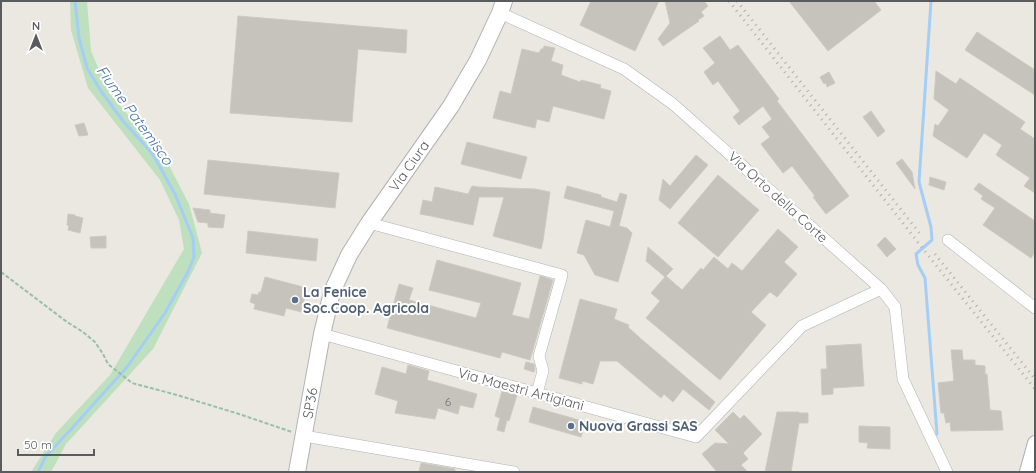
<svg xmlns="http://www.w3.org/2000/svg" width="1036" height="473" font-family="Quicksand,sans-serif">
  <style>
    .green { fill: #bee0bf }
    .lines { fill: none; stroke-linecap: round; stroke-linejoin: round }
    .stream { stroke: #a4cef6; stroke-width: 3 }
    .building { fill: #c6c2bc; stroke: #cecabf }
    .minor-casing { stroke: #b0b2b7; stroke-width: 12 }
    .tertiary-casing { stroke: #b0b2b7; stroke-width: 16 }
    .secondary-casing { stroke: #b0b2b6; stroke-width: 18 }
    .path { stroke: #98c0a6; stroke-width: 2; stroke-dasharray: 4 2; stroke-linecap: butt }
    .minor { stroke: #fff; stroke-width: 11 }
    .tertiary { stroke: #fff; stroke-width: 14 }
    .secondary { stroke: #fff; stroke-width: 16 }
    .rail { stroke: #afafb0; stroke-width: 3; stroke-dasharray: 1 5; stroke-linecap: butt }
    .service-dot { fill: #5c6f8a; stroke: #fff; stroke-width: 1.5 }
    .labels { text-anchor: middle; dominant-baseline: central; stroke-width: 4; stroke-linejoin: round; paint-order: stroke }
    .number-label { font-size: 12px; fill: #747576 }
    .street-label { font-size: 14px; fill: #595b5f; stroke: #fff }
    .service-label { font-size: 14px; font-weight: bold; fill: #4e5e75; stroke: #fff; text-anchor: start }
    .water-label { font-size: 15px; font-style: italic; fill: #4774ae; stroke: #fff }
  </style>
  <rect width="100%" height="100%" fill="#eae8e0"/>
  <!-- green -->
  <path class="green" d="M70,1h17l4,50 18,42 56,65 24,46 13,49 -49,96 -87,95 -15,28h-20l25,-39 54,-58 74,-126 -5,-29 -19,-40 -72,-92 -17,-58z"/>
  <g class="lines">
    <!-- stream -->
    <path class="stream" d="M931,1l-12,181 12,45 1,13 -16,14 2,11 7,13 12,156
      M38,472l8,-16 28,-30 53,-59 38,-54 23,-41 6,-15 -1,-19 -18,-44 -23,-41 -29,-32 -22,-30 -14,-23 -8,-30 -4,-37"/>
  </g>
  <!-- building -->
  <path class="building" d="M591,1h68l-24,50 -55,-26z
    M665,1h39l4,5 -7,6 3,4 -6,4 1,1 -36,25 -5,-7 12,-16z
    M789,1h85l7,9 -53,41z
    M238,16l169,14 -1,23 -48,-4 -6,73 -122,-9z
    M977,32l58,38v25l-70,-45z
    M720,36l10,14 8,-5 41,54 -2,2 72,95 -23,18 -13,-17 2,-1 -23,-30 -9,7 -22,-29 9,-7 -8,-10 10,-8 -9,-13 -24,19 -6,-8 7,-6 -22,-30 -5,4 -9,-13 11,-9 -12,-15z
    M544,46l11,2 -4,13 12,4 -2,10 19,7 1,-2 20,5 -1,3 11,3 -7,28 -51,-13 -4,16 -12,-3 -2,9 -42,-10 7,-27 11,3 11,-45 17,4 2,-4h2z
    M936,71l20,13 4,-6 65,44 -5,7 15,10v54l-11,-7 6,-8 -34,-23 6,-10 -18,-12 -17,25 -34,-22 2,-12 3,2 11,-16 -15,-11z
    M829,72l6,11 -8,4 -1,-4 -2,1 -4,-7z
    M871,111l14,20 -7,6 -15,-20z
    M84,123l4,12 -9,1 -4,-11z
    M467,142l60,15 -6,22 -60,-15z
    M696,155l12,10 -38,44 -11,-9 4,-21 7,7z
    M902,159l10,13 3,17 -19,-26z
    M208,160l131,13 -4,35 -131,-14z
    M718,175l41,35 -41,47 -40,-34z
    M930,177l16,5 -2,8 -15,-5z
    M979,183l56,38v31l-4,6 -48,-33 12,-17 -14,-9 2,-3 -9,-7z
    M472,186l6,1 57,2 15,3 -7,49 -2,8 -48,-13 11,-39h-25l-6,28 -42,-9 -11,-2 3,-14 9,2 3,-15 33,7z
    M567,186l34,9v2l16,5 3,-9 7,2 -8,31 8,2 5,5 -14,49 -23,-7 -11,-20 -7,-2 9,-33 24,7 4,-16 -50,-13z
    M193,208l17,2v3l15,2 -2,13 -15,-1v-4l-10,-1z
    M68,214l7,1v1l8,2 -3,15 -12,-3 1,-4 -2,-1z
    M778,229l20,18 -14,15 13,12 -20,23 -7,-5 -19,20 15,13 -46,55 -74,-62 14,-17 -9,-8 14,-16 -19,-16 2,-14 25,22 -7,7 16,14 19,-22 2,2 11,-13 14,12 4,-6 10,8z
    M248,231l70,8 -2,22 -70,-8z
    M106,236v12h-15l-1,-11z
    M885,237l11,12 -9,8 -10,-12z
    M437,260l84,23 -9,32 17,4 11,-43 13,4 -23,80 -28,-8 -2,6 -113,-30 12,-44 14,4 -4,12 67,18 5,-15 -52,-13z
    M265,277l42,11 -6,24 -15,-4 -2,8 -30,-7 1,-5 -5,-2 2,-8 6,1 1,-3h2z
    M580,299l37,10 -3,10 15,6 -1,2 12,11 75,64 -6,8 -26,-21 -10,13 -9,-8 -3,4 -44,-37h-17l-7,23 -11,-3v3l-23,-6z
    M861,344l3,42 -31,2v6l-11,1 -1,-26h6l-1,-23z
    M951,350h11l1,10h12v5l10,1v8h2l3,36 11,1 2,19 -52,1 -1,-9 -4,1 -2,-10h-3l-3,-30 16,-2z
    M526,362l8,2 1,5 -1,3 -10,-3z
    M408,365l21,6 -2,9 50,14 -4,14 -13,-3 -2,9 -20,-6 -3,11 -40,-6 3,-12 -23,-7 7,-27 24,7z
    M502,391l15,4 -8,26 -2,-1 -3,12 -7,-2 3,-12 -5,-2z
    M533,407l53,15 -5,15 -52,-15z
    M733,412l7,7 4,-4 18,19 -19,19 5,6 -7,6 7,7h-31l-15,-18 13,-11 14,1 -14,-14z
    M777,412h22v1h9v10h-9l-8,49h-26z
    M859,426l31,1v22l-23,-1 1,-5 -9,-1z
    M421,463l34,6v3h-36z"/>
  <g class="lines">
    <defs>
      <path id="minor" d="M500,13l124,56 49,35 208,185 14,18 8,72 44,93
        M369,223l193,52 -23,81 4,15 -6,22
        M948,240l87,68
        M322,334l374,103 106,-111 79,-37
        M304,436l210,36"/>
      <path id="tertiary" d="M1027,472l8,-29"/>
      <path id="secondary" d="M297,472l25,-138 10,-42 17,-37 20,-32 82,-117 27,-46 22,-47 4,-12"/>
    </defs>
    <!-- minor casing -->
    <use href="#minor" class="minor-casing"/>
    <!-- tertiary casing -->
    <use href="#tertiary" class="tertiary-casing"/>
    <!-- secondary casing -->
    <use href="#secondary" class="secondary-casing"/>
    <!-- path -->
    <path class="path" d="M1,272l66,50 16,10 12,10 8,12 5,10 24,19 45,12 62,19 53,18"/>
    <!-- minor -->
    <use href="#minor" class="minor"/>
    <!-- tertiary -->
    <use href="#tertiary" class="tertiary"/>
    <!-- secondary -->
    <use href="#secondary" class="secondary"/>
    <!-- rail -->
    <path class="rail" d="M729,1l202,258 104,130
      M737,1l184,234
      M935,254l100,125"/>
  </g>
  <!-- markers -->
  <g class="service-dot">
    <circle cx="295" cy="300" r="4"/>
    <circle cx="571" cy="426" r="4"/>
  </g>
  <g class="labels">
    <!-- number labels -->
    <g class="number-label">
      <text x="448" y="401">6</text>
    </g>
    <!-- street labels -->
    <g class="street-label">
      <text transform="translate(409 166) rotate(-55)">Via Ciura</text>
      <text transform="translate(778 197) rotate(42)">Via Orto della Corte</text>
      <text transform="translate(521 389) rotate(15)">Via Maestri Artigiani</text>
      <text transform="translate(310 403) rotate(-80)">SP36</text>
    </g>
    <!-- service labels -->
    <g class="service-label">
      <text x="303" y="292">La Fenice<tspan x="303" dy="16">Soc.Coop. Agricola</tspan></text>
      <text x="579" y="426">Nuova Grassi SAS</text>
    </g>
    <!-- water labels -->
    <g class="water-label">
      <text transform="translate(135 115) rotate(54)">Fiume Patemisco</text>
    </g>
  </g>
  <!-- border -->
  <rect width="1036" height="473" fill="none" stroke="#595b5f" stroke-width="4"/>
  <!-- north arrow -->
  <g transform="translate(36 36)" stroke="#ffffff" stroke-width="3" paint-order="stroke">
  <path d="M0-3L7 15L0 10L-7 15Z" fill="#595b5f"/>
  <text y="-6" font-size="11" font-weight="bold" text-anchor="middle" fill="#595b5f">N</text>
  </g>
  <!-- scale -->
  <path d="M18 449v6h76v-6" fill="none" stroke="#595b5f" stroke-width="2"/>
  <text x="24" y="449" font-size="12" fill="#595b5f" stroke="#ffffff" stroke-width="3" paint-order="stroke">50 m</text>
</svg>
